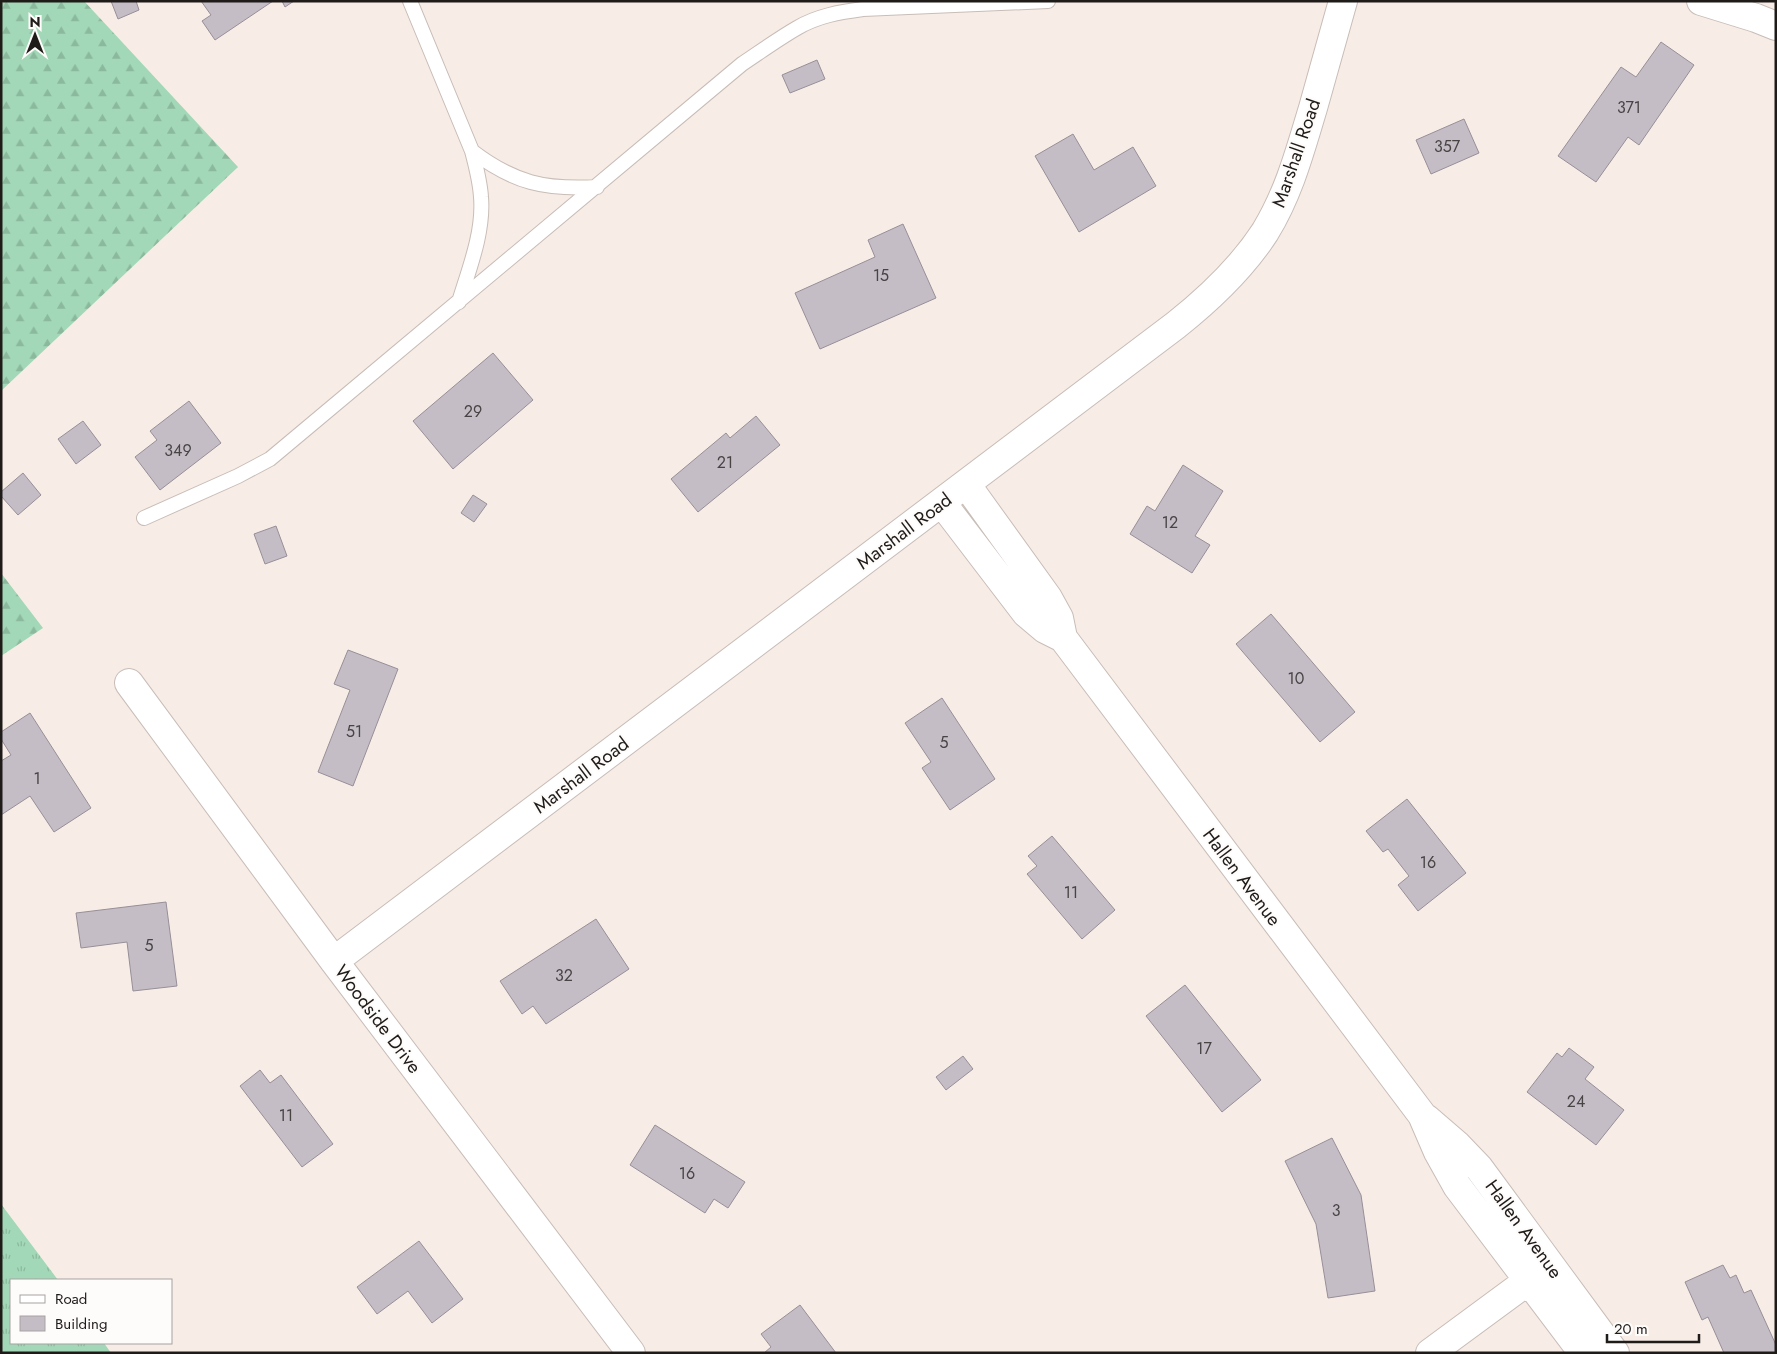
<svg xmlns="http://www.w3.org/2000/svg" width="1777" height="1354" font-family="Jost,sans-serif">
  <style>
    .grass { fill: url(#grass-tufts) }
    .forest { fill: url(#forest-firs) }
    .building { fill: #c4bdc6; stroke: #978f98 }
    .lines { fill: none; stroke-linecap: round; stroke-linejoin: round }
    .lane-casing { stroke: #c8bdb7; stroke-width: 16 }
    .street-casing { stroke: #c8bdb7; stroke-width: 30 }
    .lane { stroke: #fff; stroke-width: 14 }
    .street { stroke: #fff; stroke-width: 28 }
    .labels { text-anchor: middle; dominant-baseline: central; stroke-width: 4; stroke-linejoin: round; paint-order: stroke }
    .number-label { font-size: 16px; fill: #484444 }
    .street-label { font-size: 19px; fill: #1f1b19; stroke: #fefcfb }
  </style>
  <defs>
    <pattern id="grass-tufts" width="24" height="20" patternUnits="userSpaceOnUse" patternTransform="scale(1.25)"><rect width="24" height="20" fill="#a2d8b7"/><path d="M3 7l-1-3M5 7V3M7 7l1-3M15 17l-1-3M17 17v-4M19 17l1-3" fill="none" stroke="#8bb99d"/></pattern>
    <pattern id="forest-firs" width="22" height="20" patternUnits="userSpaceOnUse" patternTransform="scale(1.25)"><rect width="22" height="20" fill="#a2d8b7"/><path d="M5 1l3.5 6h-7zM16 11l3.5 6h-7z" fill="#8bb99d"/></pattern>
  </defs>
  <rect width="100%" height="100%" fill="#f8ede6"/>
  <!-- grass -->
  <path class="grass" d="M1,1204l57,76h-47v63h93l7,10h-110z"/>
  <!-- forest -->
  <path class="forest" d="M7,1h77l154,166 -237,224v-388z
    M1,573l42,55 -42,28z"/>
  <!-- building -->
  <path class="building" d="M111,1h25l3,9 -21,9z
    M201,1h72l-58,39 -13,-19 9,-6z
    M282,1h12l-9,6z
    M1661,42l33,23 -55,80 -11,-8 -32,45 -38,-26 63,-89 15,10z
    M817,60l8,19 -35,14 -8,-18z
    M1464,119l15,34 -48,21 -15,-34z
    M1073,134l21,36 39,-23 23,39 -77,46 -44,-76z
    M903,224l33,74 -116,51 -25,-56 80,-36 -7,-17z
    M493,353l40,47 -80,69 -40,-48z
    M189,401l32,42 -61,47 -25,-33 22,-17 -7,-9z
    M756,416l24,29 -82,67 -27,-33 55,-46 4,5z
    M83,421l18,24 -25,19 -18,-25z
    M1183,465l40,26 -28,45 15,9 -18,28 -62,-39 17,-28 8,5z
    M23,473l18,22 -23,20 -17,-19v-4z
    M473,495l14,9 -13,18 -13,-9z
    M276,526l11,30 -22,8 -11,-30z
    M1271,614l84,98 -35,30 -84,-98z
    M348,650l50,19 -45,117 -35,-14 32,-82 -16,-6z
    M942,698l53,81 -45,31 -28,-42 9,-6 -26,-39z
    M30,713l61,95 -37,24 -24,-36 -29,19v-54l10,-6 -10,-16v-7z
    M1407,799l59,74 -48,38 -20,-26 11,-9 -21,-27 -5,3 -17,-21z
    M1052,836l63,74 -33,29 -55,-65 10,-8 -9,-10z
    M166,902l11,84 -44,5 -6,-49 -46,6 -5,-35z
    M596,919l33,50 -83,55 -13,-18 -11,8 -22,-33z
    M1185,985l76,95 -39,32 -76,-96z
    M1569,1048l25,19 -9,12 39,31 -28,35 -69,-53 30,-39 5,4z
    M963,1056l10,13 -27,21 -10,-13z
    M260,1070l10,13 11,-8 52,69 -31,23 -62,-81z
    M655,1125l90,57 -17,26 -14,-9 -9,14 -75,-48z
    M1332,1138l29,57 14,96 -47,7 -12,-74 -31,-63z
    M419,1241l44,58 -31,24 -24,-32 -31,23 -20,-27z
    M1723,1265l7,13 6,-3 8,18 7,-3 25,55v8h-52l-16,-36 -6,3 -17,-38z
    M800,1305l36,48h-72l7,-6 -10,-13z"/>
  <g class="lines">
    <defs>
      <path id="lane" d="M410,1l62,150c4,15 8,30 9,46 3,35 -12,72 -22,105
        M472,151c42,32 73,39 125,36
        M144,518l94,-42 32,-17 472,-395c18,-12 36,-25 55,-36 20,-12 43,-16 66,-19l185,-8"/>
      <path id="street" d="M1701,1l55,17 20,8
        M966,484l82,114 11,20 4,20 359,477 16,37 19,34 126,167
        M942,503l84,110 19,16 18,9
        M129,683l205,278 297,392
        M334,961l842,-636c34,-27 65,-56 89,-93 24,-39 35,-81 48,-124 10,-36 20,-71 30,-107
        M1427,1119l29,25 23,24 136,185
        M1430,1353l114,-84"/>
    </defs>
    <!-- lane casing -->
    <use href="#lane" class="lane-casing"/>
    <!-- street casing -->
    <use href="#street" class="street-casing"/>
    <!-- lane -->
    <use href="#lane" class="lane"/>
    <!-- street -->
    <use href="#street" class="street"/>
  </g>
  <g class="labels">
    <!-- number labels -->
    <g class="number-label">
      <text x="1629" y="107">371</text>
      <text x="1447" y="146">357</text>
      <text x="881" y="275">15</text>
      <text x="473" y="411">29</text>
      <text x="178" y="450">349</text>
      <text x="725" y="462">21</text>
      <text x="1170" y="522">12</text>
      <text x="1296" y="678">10</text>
      <text x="354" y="731">51</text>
      <text x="944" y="742">5</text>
      <text x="37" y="778">1</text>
      <text x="1428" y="862">16</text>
      <text x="1071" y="892">11</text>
      <text x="149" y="945">5</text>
      <text x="564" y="975">32</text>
      <text x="1204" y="1048">17</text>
      <text x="1576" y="1101">24</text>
      <text x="286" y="1115">11</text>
      <text x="687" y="1173">16</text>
      <text x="1336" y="1210">3</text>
    </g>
    <!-- street labels -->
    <g class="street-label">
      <text transform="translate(1296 153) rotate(-71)">Marshall Road</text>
      <text transform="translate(904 531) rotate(-37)">Marshall Road</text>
      <text transform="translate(581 775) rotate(-37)">Marshall Road</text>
      <text transform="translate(1242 877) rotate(53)">Hallen Avenue</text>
      <text transform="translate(378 1019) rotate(53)">Woodside Drive</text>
      <text transform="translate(1524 1229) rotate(54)">Hallen Avenue</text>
    </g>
  </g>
  <!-- border -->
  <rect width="1777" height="1354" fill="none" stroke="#1f1b19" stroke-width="5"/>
  <!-- legend -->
  <rect x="10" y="1279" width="162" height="65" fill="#fefcfb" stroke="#a5a2a1"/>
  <rect x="20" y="1295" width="25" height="8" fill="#ffffff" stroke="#a5a2a1"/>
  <text x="55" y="1304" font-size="15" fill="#1f1b19">Road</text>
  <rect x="20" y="1316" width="25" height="15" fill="#c4bdc6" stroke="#a5a2a1"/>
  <text x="55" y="1329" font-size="15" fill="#1f1b19">Building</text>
  <!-- north arrow -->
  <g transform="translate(35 35)" stroke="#fefcfb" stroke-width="4" paint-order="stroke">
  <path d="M0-4L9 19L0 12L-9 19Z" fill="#1f1b19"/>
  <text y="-8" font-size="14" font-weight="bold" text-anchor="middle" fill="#1f1b19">N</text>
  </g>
  <!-- scale -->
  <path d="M1607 1334v8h92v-8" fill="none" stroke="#1f1b19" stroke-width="2.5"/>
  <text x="1614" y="1334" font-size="15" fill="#1f1b19" stroke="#fefcfb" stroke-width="4" paint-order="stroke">20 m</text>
</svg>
